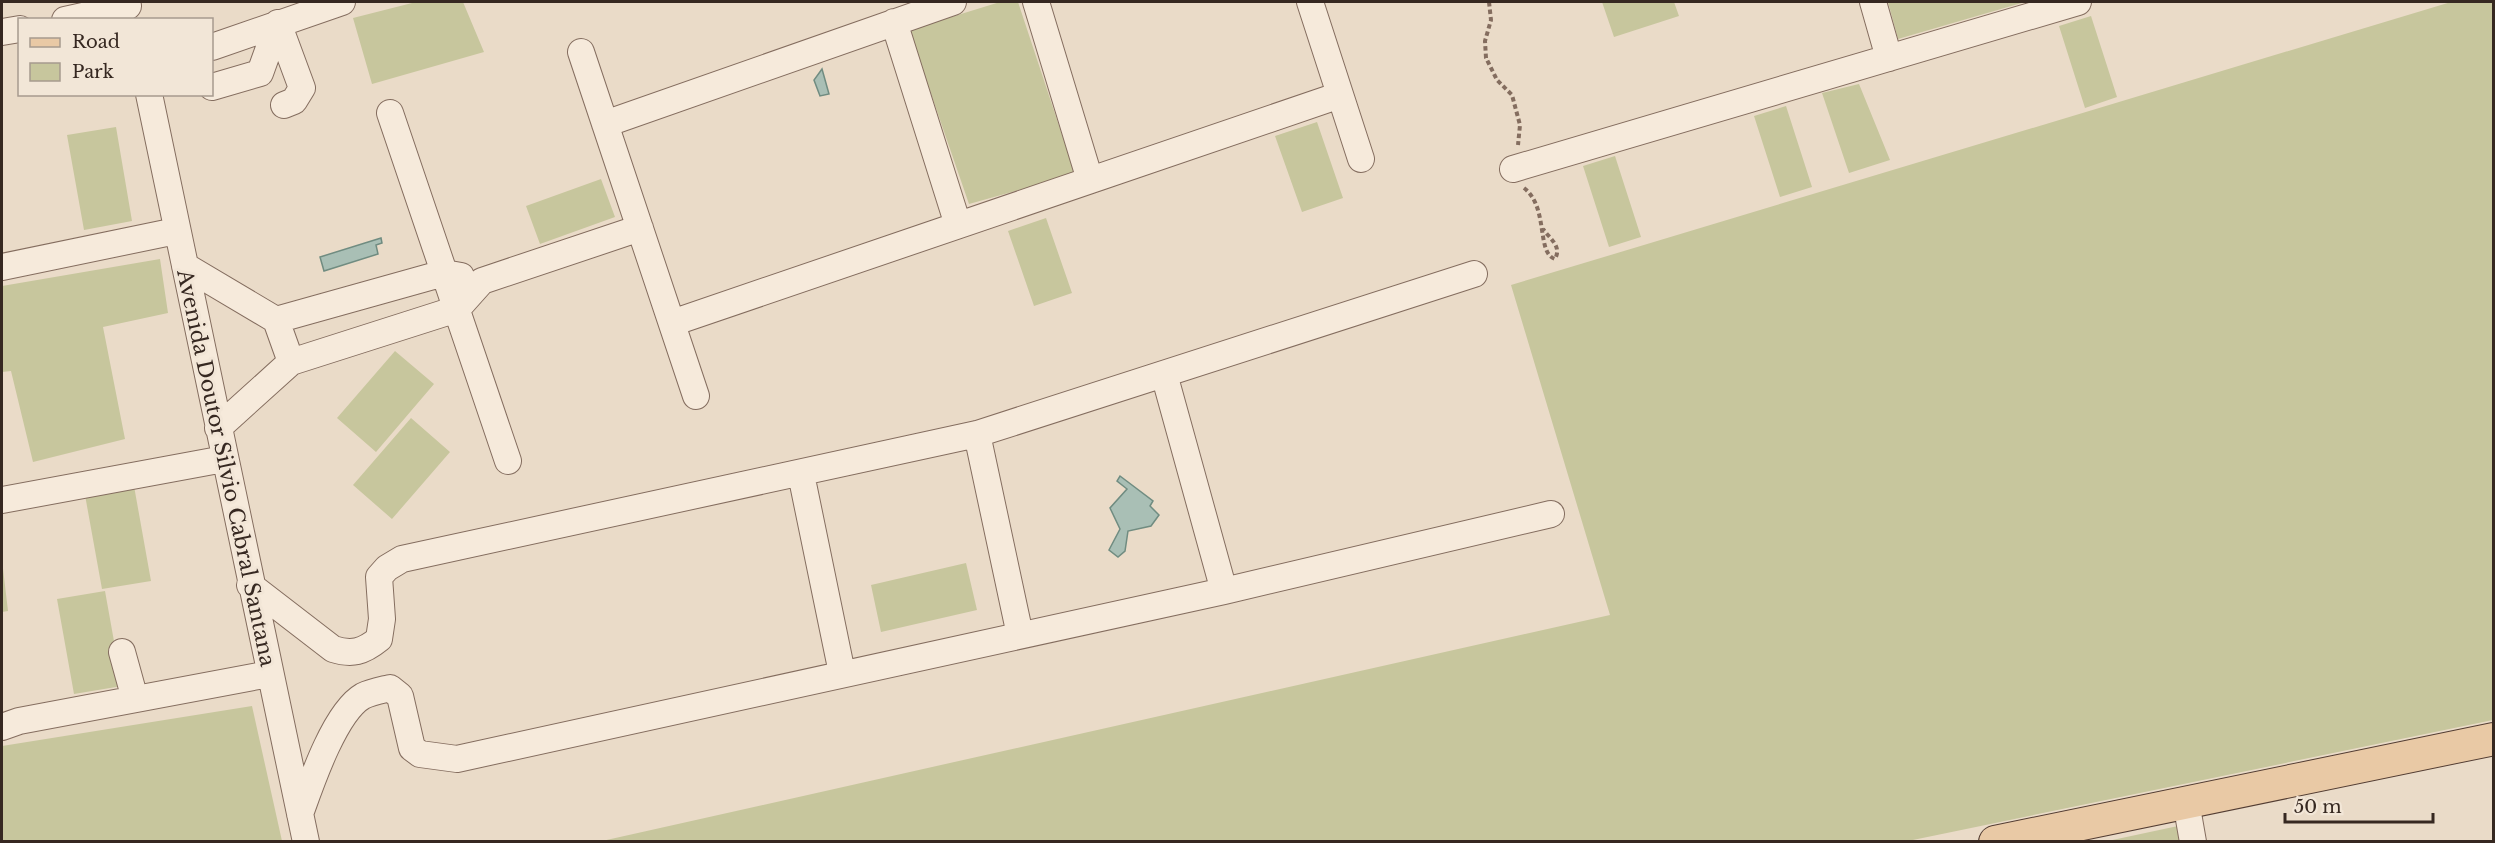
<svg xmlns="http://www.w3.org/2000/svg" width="2495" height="843" font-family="'Libre Baskerville',serif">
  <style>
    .green { fill: #c7c69d }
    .water { fill: #a9bfb5; stroke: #708c81; stroke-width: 1.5 }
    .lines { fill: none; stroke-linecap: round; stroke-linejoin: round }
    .minor-casing { stroke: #846d5f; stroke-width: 28 }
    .major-casing { stroke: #533d33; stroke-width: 34 }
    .path { stroke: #846d5f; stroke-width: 4; stroke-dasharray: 4.5 3; stroke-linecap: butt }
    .minor { stroke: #f6eadb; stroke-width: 26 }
    .major { stroke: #e9c9a5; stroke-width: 32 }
    .labels { text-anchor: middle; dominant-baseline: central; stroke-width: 6; stroke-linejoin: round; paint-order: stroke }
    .street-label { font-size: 21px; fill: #362821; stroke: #f2e6d7 }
  </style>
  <rect width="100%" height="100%" fill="#eadbc8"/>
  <!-- green -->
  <path class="green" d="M416,2h47l21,50 -112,32 -19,-66z
    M1000,2h18l57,172 -106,30 -60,-174z
    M1602,2h72l5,14 -65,21z
    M1888,2h137l-127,37z
    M2451,2h42v718l-585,121h-1306l1008,-226 -99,-330z
    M2091,16l26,81 -32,11 -26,-82z
    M1859,84l31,76 -41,13 -27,-80z
    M1786,106l26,81 -32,10 -26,-81z
    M1317,122l26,76 -41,14 -27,-76z
    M116,127l16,94 -48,9 -17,-95z
    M1615,156l26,81 -32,10 -26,-81z
    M601,179l14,38 -75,27 -14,-38z
    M1046,218l26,75 -38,13 -26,-75z
    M160,259l8,54 -65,14 22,112 -92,23 -22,-91 -9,1v-86z
    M395,351l39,33 -58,68 -39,-34z
    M411,418l39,34 -58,67 -39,-34z
    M134,486l17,95 -49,8 -17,-94z
    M2,560l6,51 -6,1z
    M966,563l11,47 -96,22 -10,-47z
    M105,591l17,95 -48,8 -17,-95z
    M252,706l30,135h-280v-95z
    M2178,826l3,14 -78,2z"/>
  <!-- water -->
  <path class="water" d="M822,69l7,25 -9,2 -6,-16z
    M381,238l1,5 -6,2 2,9 -54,17 -4,-14z
    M1120,476l33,25 -3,5 9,9 -8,11 -23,5 -3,20 -7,6 -9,-7 11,-21 -10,-21 17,-19 -10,-8z"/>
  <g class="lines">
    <defs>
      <path id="minor" d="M1036,2l54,178
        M1310,2l51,157
        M1873,2l16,56
        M65,20l63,-14
        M894,22l64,203
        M278,23l24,65 -8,13 -10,4
        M2,32l18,-3
        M212,47l130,-45
        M581,52l115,344
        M212,87l48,-14 18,-50
        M149,94l157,748
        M390,113l118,348
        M605,124l348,-122
        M1513,169l565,-167
        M185,266l91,54 168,-47 17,3
        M2,267l174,-36
        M276,320l15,42
        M672,323l668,-228
        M1164,374l60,217
        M218,428l73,-66 166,-53 25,-28 158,-53
        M977,434l43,201
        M801,474l41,199
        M2,500l222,-41
        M250,585l83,64c19,6 30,3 46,-10l3,-20 -3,-42 8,-9 15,-9 575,-125 497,-160
        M122,652l13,47
        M2,727l17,-6 250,-47
        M2186,802l7,40
        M300,814c11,-31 35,-102 63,-118 8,-4 19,-6 27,-8l10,8 12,52 8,6 37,5 767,-168 327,-77"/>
      <path id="major" d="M1995,842l499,-103"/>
    </defs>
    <!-- minor casing -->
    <use href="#minor" class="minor-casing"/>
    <!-- major casing -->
    <use href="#major" class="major-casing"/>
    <!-- path -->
    <path class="path" d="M1489,2l2,18 -6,21 1,17 11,22 15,15 8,30 -2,20
      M1524,188c25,19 12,65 31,71 7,-13 -5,-20 -12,-30"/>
    <!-- minor -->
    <use href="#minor" class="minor"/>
    <!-- major -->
    <use href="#major" class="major"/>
  </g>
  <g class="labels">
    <!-- street labels -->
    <g class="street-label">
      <text transform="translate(226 468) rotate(78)">Avenida Doutor Silvio Cabral Santana</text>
    </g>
  </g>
  <!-- border -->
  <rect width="2495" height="843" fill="none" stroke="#362821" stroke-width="6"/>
  <!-- legend -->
  <rect x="18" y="18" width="195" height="78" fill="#f2e6d7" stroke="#a79a8e" stroke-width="1.5"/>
  <rect x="30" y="38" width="30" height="9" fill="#e9c9a5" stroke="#a79a8e" stroke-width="1.5"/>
  <text x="72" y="48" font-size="18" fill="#362821">Road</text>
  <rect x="30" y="63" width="30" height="18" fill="#c7c69d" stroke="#a79a8e" stroke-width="1.5"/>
  <text x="72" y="78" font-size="18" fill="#362821">Park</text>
  <!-- scale -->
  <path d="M2285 813v9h148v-9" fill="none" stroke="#362821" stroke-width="3"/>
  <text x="2294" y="813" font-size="18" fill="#362821" stroke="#f2e6d7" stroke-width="4.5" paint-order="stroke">50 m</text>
</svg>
